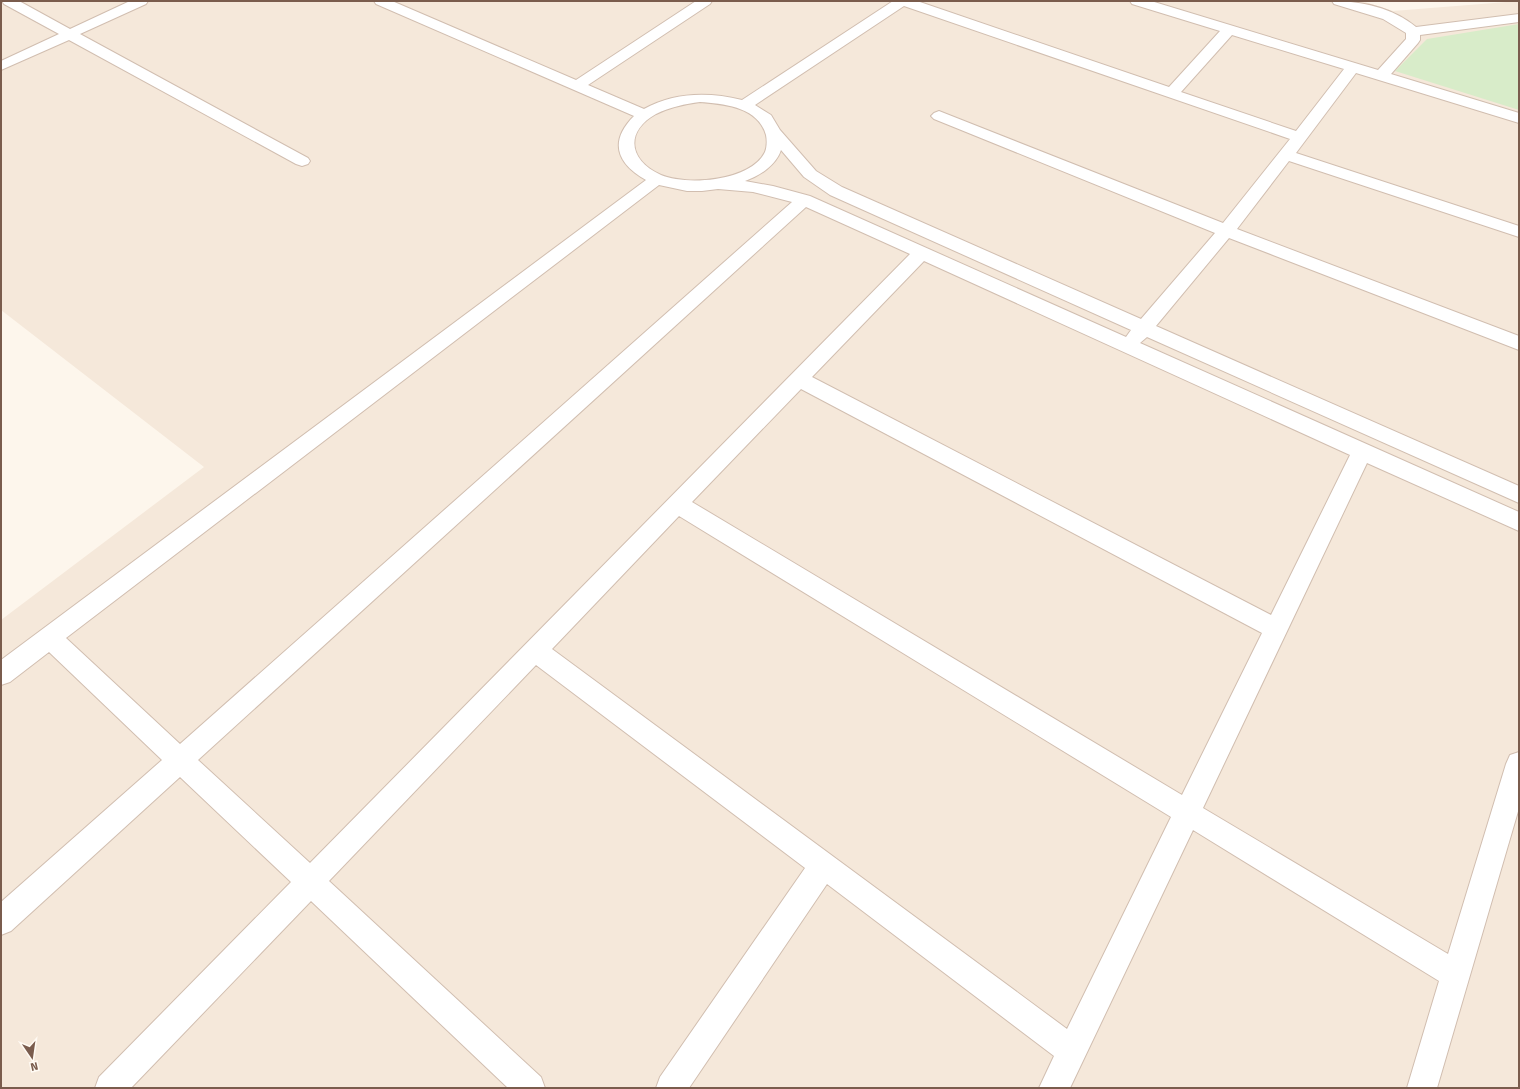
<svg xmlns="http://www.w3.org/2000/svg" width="1520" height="1089" font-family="'Fira Sans',sans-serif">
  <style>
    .residential { fill: #f5e8da }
    .green { fill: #d8ecc9 }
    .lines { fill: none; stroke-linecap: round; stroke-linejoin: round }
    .minor-casing { stroke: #d1beb0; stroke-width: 2 }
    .minor { fill: #fff; fill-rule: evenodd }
  </style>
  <rect width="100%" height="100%" fill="#fdf6ec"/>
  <!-- residential -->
  <path class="residential" d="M1,1h1361l31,10 126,-10v1087h-1518v-468l203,-153 -203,-157z"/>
  <!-- green -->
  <path class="green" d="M1519,24v86l-124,-39 32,-32z"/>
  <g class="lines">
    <defs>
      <path id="minor" d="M2,1h17l51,28 60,-28h18l-2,3 -66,30 228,124 2,3 -2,3 -6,2 -6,-2 -227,-124 -68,30v-9l58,-27 -55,-30z
        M374,1h18l184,79 120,-79h16l-2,3 -122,81 56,24c31,-17 65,-17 98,-9l151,-99h24l252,86 51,-56 -88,-27 -2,-3h21l227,69 28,-31v-6l-23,-14 -49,-15 -2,-3c30,0 61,7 84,26l103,-13v8l-99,13v5l-2,3 -27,31 128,39v10l-163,-50 -60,80 223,73v11l-230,-76 -52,68 282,107v14l-290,-112 -73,88 363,160v17l-372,-166 -7,6 379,169v19l-152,-68 -164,345 245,146 58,-190 4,-9 9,-3v56l-82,280h-30l32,-107 -246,-151 -123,258h-31l15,-32 -227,-172 -138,204h-33l4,-11 145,-209 -269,-203 -207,216 212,196 4,11h-37l-197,-187 -180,187h-36l4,-11 192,-195 -111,-105 -169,154 -10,4v-33l161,-142 -113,-108 -39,30 -9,3v-25l645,-480c-30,-17 -37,-39 -12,-64l-258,-112zM904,6l386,133 -67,84 -279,-110 -5,-2 -5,2 -3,3 3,3 281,114 -74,86 -299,-132 -26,-16 -36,-41 -9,-15 -16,-10zM1232,35l112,34 -48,62 -115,-39zM700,102c25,2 58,5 66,33 1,5 1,12 -1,17 -14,29 -78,34 -104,23 -32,-14 -37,-43 -5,-61 14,-7 29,-10 44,-12zM781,150l23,27 26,18 301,135 -5,7 -316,-141 -37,-10 -28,-5c15,-5 31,-16 36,-31zM659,185l28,6h15l16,-2 35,3 39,10 -612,542 -114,-106zM806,207l104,47 -600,609 -112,-103zM924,261l426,194 -79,160 -459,-238zM801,389l461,244 -80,162 -490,-293zM679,516l492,301 -104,212 -515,-380z"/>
    </defs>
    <!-- minor casing -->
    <use href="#minor" class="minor-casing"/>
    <!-- minor -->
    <use href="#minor" class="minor"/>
  </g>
  <!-- border -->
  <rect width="1520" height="1089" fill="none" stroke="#7a5c4d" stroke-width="4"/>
  <!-- north arrow -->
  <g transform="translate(32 1057) rotate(167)" stroke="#fffaf3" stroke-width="3" paint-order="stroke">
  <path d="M0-3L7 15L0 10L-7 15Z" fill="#7a5c4d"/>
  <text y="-6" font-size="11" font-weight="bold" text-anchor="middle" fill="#7a5c4d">N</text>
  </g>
</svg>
